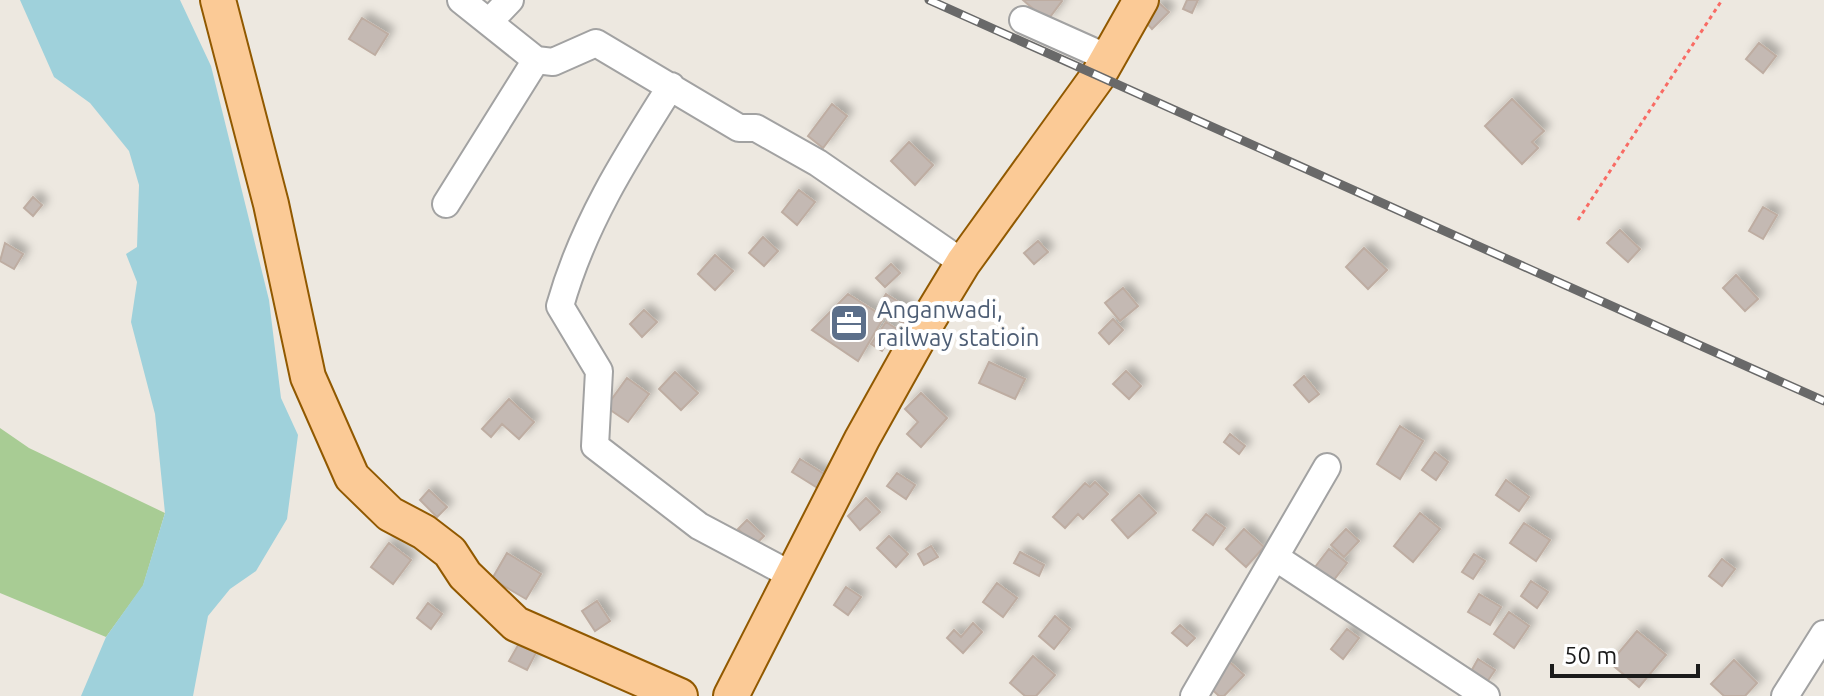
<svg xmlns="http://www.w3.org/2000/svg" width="1824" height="696" font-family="Ubuntu,sans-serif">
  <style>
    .forest { fill: #a8cc94 }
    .water { fill: #9fd1db }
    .building { fill: #c4b9b3; stroke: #beada2; stroke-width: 2; filter: url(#shadow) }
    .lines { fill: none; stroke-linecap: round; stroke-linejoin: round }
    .minor-casing { stroke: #a2a2a2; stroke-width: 30 }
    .major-casing { stroke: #915900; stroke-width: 38 }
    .path { stroke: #f96b64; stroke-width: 3; stroke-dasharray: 4 4; stroke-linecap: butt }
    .minor { stroke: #fff; stroke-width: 26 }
    .major { stroke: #fbca96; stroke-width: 34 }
    .rail-casing { stroke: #696969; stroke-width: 9 }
    .rail { stroke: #fff; stroke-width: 6; stroke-dasharray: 18; stroke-linecap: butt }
    .labels { text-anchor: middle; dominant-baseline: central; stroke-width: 8; stroke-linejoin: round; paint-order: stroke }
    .service-label { font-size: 24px; fill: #4e5e75; stroke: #fff; text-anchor: start }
  </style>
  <defs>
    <filter id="shadow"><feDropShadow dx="6" dy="-6" stdDeviation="4" flood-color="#0004"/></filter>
  </defs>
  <rect width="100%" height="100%" fill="#ede8e0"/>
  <!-- forest -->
  <path class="forest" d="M0,428l29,20 136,65 -22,73 -37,51 -106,-44z"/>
  <!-- water -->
  <path class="water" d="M20,0h160l31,66 58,234 12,98 17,37 -11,84 -31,52 -26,18 -22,27 -15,80h-112l25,-59 37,-52 22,-72 -10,-99 -24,-92 6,-40 -11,-28 11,-7 2,-62 -10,-34 -39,-48 -36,-26z"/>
  <!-- building -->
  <path class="building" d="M1023,0h38l1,1 -15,20z
    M1187,0h11l-6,13 -9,-4z
    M1159,3l10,9 -17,17 -9,-10z
    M362,18l26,16 -13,21 -26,-16z
    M1759,43l17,13 -13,17 -17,-14z
    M1512,99l32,32 -12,11 6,6 -16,16 -37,-38z
    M832,104l15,12 -24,32 -15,-12z
    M909,142l24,23 -18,20 -24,-24z
    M799,190l16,12 -18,23 -15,-13z
    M33,197l9,8 -9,11 -9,-8z
    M1763,207l14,8 -14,24 -14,-8z
    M1620,230l20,19 -12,13 -21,-19z
    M763,237l15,14 -14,15 -15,-13z
    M1038,241l10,11 -14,12 -10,-11z
    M5,243l18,11 -9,15 -14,-8z
    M1364,248l23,22 -19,19 -22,-22z
    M715,255l18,16 -18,19 -17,-16z
    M891,264l9,9 -15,14 -9,-9z
    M1736,275l22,24 -13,12 -22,-23z
    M1123,288l15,18 -18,15 -15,-18z
    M848,294l36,23 -26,44 -46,-31z
    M886,294l25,16 -8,13 -25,-16z
    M644,310l13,12 -15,15 -12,-13z
    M1113,319l10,11 -14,14 -10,-11z
    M886,322l11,7 -15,22 -11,-7z
    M989,362l36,17 -10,20 -36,-16z
    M1126,371l15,15 -12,13 -16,-15z
    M675,372l23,21 -17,17 -22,-21z
    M1304,376l15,18 -10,8 -15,-17z
    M627,378l22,16 -21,28 -22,-15z
    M921,393l26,25 -26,29 -14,-13 11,-12 -13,-13z
    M509,399l25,23 -15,17 -17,-15 -11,13 -9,-8z
    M1400,426l23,15 -23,38 -23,-15z
    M1230,434l15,12 -6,8 -15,-12z
    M1435,452l13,10 -12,18 -14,-10z
    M800,459l29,18 -8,13 -29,-18z
    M897,473l18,12 -9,14 -19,-13z
    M1506,480l23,17 -10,14 -23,-16z
    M1095,482l13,12 -25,25 -5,-5 -13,14 -12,-11 32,-34 5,4z
    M429,490l18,17 -10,10 -17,-17z
    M1139,495l17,18 -28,25 -16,-18z
    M866,498l14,14 -20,18 -12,-14z
    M1420,513l20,16 -27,33 -19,-16z
    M1206,514l19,14 -12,17 -20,-15z
    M747,520l17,16 -9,9 -17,-16z
    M1524,523l26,17 -14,21 -26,-18z
    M1244,529l20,18 -18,20 -20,-18z
    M1346,529l13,12 -15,16 -13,-12z
    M889,536l19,18 -12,13 -19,-19z
    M389,543l22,17 -18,24 -22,-17z
    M931,546l7,11 -14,8 -6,-11z
    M1329,549l18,14 -14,18 -18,-14z
    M1020,552l24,13 -5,11 -25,-13z
    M507,553l34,21 -15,25 -34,-20z
    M1474,554l11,7 -12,18 -11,-7z
    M1722,559l13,10 -13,17 -13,-10z
    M1531,581l17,11 -11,16 -16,-12z
    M997,583l20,15 -14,19 -20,-15z
    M846,587l15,10 -13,18 -14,-10z
    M1479,594l22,13 -11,18 -22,-13z
    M597,601l13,20 -15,10 -13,-20z
    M428,603l14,11 -11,15 -14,-11z
    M1509,612l20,14 -15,22 -20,-14z
    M1055,616l15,13 -16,20 -15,-13z
    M973,623l9,9 -19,21 -16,-15 7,-8 7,7z
    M1180,625l15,13 -8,8 -15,-13z
    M1347,629l12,9 -16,21 -12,-10z
    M1637,631l29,24 -27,32 -29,-24z
    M521,640l17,9 -11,21 -18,-9z
    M1033,656l22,19 -19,21h-11l-15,-13z
    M1225,658l19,17 -20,21h-5l-15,-14z
    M1478,659l17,11 -10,15 -16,-10z
    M1734,660l23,23 -12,13h-21l-13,-12z"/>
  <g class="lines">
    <defs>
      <path id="minor" d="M461,0l75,60 17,2 43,-19 143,85h17l62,35 145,100
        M1023,20l85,38
        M489,22l21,-22
        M671,86c-45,71 -88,138 -111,220l39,65 -4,75 104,80 96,51
        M446,204l90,-144
        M1275,557l211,139
        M1194,696l133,-229
        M1785,696l39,-62"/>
      <path id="major" d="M218,0l53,204 37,173 44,100 38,37 34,18 26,20 15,23 51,49 164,72
        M731,696l131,-257 67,-120 34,-56 135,-187 43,-76"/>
    </defs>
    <!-- minor casing -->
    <use href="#minor" class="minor-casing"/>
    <!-- major casing -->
    <use href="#major" class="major-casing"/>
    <!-- path -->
    <path class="path" d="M1578,220l144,-220"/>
    <!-- minor -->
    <use href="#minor" class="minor"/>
    <!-- major -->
    <use href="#major" class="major"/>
    <defs>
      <path id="rail" d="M929,0l895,401"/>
    </defs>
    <!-- rail casing -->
    <use href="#rail" class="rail-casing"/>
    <!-- rail -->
    <use href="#rail" class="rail"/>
  </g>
  <!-- icons -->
  <defs>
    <symbol id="office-square" viewBox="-11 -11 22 22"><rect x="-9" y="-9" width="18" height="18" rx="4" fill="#5c6f8a" stroke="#fff"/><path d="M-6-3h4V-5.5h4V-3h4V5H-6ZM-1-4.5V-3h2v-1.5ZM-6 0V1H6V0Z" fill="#fff"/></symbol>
  </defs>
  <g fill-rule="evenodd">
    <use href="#office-square" x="827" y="301" width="44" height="44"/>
  </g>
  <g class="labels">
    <!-- service labels -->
    <g class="service-label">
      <text x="877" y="309">Anganwadi,<tspan x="877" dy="28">railway statioin</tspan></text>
    </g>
  </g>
  <!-- scale -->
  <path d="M1552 664v12h146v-12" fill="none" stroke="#1b1b1b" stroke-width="4"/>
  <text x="1564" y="664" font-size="24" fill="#1b1b1b" stroke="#ffffff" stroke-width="6" paint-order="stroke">50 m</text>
</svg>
